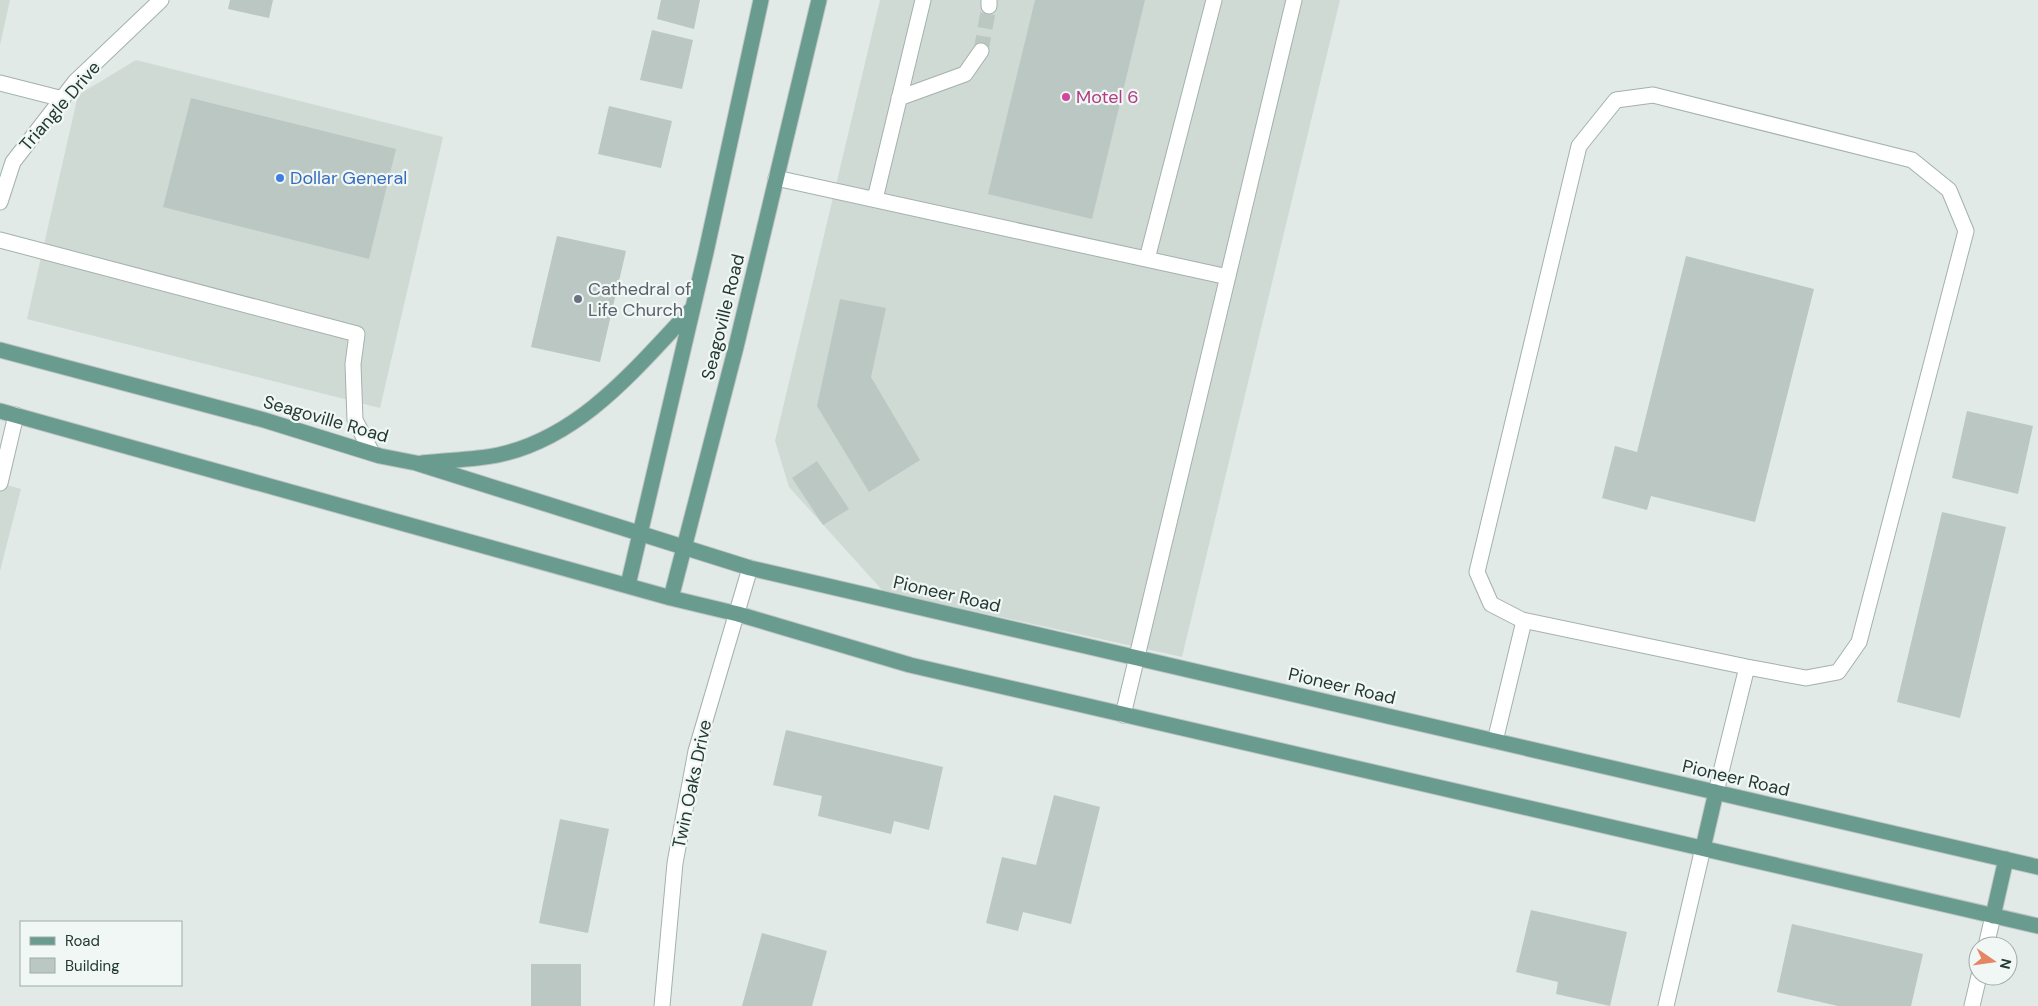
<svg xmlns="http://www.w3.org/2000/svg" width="2038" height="1006" font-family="'DM Sans',sans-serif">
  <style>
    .built { fill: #cfdad5 }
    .building { fill: #bac7c2 }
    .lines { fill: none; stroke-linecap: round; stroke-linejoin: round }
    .minor-tunnel { stroke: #bbc7c2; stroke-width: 15; stroke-dasharray: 15 8; stroke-linecap: butt }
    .minor-casing { stroke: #a4b1ad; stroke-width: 17 }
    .major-casing { stroke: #bdc4c2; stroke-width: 17 }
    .minor { stroke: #fff; stroke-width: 15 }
    .major { stroke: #6a9b8f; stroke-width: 15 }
    .hotel-dot { fill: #d1479c; stroke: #f1f7f4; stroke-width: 2 }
    .shop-dot { fill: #3f7fe0; stroke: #f1f7f4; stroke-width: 2 }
    .worship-dot { fill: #6b7280; stroke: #f1f7f4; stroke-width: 2 }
    .labels { text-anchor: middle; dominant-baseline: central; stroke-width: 4.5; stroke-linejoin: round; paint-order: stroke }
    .hotel-label { font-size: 18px; fill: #b23c85; stroke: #f1f7f4; text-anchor: start }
    .street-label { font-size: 18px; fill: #233933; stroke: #f1f7f4 }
    .shop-label { font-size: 18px; fill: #366cbe; stroke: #f1f7f4; text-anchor: start }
    .worship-label { font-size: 18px; fill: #5b616d; stroke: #f1f7f4; text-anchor: start }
  </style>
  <rect width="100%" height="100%" fill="#e1eae6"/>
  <!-- built -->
  <path class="built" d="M0,0h10l-10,45z
    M880,0h460l-158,657 -299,-66 -94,-104 -14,-46z
    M136,60l307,77 -63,271 -353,-89 51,-224z
    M0,483l21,6 -21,82z"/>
  <!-- building -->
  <path class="building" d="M230,0h43l-4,18 -41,-9z
    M661,0h39l-6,29 -37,-10z
    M1035,0h110l-53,219 -104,-25z
    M652,30l41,10 -11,49 -42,-9z
    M191,98l205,51 -27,110 -206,-52z
    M609,106l63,15 -11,47 -63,-14z
    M557,236l69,15 -26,111 -69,-15z
    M1686,256l128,33 -59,233 -104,-26 -4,14 -45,-12 13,-52 22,6z
    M840,299l46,9 -15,69 49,83 -51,32 -52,-86z
    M1967,411l66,15 -15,68 -66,-16z
    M817,461l32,48 -26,16 -31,-47z
    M1942,512l64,15 -46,191 -63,-16z
    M786,730l157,37 -14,63 -35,-9 -3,13 -73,-18 4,-20 -49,-11z
    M1054,795l46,12 -29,117 -48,-12 -5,19 -32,-8 16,-66 34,8z
    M560,819l49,10 -21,104 -49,-10z
    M1531,910l96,22 -17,74 -54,-12 2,-12 -42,-10z
    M1792,924l131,30 -12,52h-73l-61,-14z
    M762,933l65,18 -15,55h-70z
    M531,964h50v42h-50z"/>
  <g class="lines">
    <!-- minor-tunnel -->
    <path class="minor-tunnel" d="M981,51l8,-45"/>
    <defs>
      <path id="minor" d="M989,0v6
        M0,83l63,16
        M899,98l66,-24 16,-23
        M776,178l452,99
        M875,199l48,-199
        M0,202l13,-40 62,-80 86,-82
        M0,240l357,94 -4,30 2,56 17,33
        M1147,259l67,-259
        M0,483l16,-68
        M1123,715l171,-715
        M1495,741l29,-120
        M1716,792l31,-125 59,11 32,-6 21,-30 107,-411 -17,-41 -37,-30 -259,-65 -37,5 -37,46 -102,426 14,32 31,16 225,47
        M1986,946l7,-30
        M662,1006l13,-143 21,-112 54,-183
        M1666,1006l37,-158
        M1972,1006l7,-30"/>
      <path id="major" d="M0,350l264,70 116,36 36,7 334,105 1288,299
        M0,411l671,187 67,16 172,51 1128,261
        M422,463c24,-3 51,-3 76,-8 83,-18 137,-86 193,-145
        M628,585l78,-333 55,-252
        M671,598l65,-251 83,-347
        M1703,848l13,-56
        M1993,916l13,-57"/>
    </defs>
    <!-- minor casing -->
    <use href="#minor" class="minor-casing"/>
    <!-- major casing -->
    <use href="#major" class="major-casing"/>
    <!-- minor -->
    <use href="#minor" class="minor"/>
    <!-- major -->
    <use href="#major" class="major"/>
  </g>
  <!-- markers -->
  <circle class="hotel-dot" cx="1066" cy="97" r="5"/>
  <circle class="shop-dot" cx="280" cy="178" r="5"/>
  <circle class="worship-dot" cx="578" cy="299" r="5"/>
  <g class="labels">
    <!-- hotel labels -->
    <g class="hotel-label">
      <text x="1076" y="97">Motel 6</text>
    </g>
    <!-- street labels -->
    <g class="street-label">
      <text transform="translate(60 106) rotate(-49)">Triangle Drive</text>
      <text transform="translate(723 317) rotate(-76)">Seagoville Road</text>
      <text transform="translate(326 419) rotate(16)">Seagoville Road</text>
      <text transform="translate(947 594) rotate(13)">Pioneer Road</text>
      <text transform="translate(1342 686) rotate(13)">Pioneer Road</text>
      <text transform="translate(1736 778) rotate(13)">Pioneer Road</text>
      <text transform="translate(692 784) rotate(-78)">Twin Oaks Drive</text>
    </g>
    <!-- shop labels -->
    <g class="shop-label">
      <text x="290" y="178">Dollar General</text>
    </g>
    <!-- worship labels -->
    <g class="worship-label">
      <text x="588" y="289">Cathedral of<tspan x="588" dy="21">Life Church</tspan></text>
    </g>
  </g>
  <!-- legend -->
  <rect x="20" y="921" width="162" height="65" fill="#f1f7f4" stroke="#9faba7"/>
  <rect x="30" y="937" width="25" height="8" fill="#6a9b8f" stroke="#9faba7"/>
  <text x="65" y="946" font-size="15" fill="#233933">Road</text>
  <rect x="30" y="958" width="25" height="15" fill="#bac7c2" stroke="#9faba7"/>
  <text x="65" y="971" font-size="15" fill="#233933">Building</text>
  <!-- north arrow -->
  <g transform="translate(1993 961) rotate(103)"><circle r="24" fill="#f1f7f4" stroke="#9faba7"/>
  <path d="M0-4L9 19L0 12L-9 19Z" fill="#e48665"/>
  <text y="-8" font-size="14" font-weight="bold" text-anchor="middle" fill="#233933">N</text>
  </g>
</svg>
